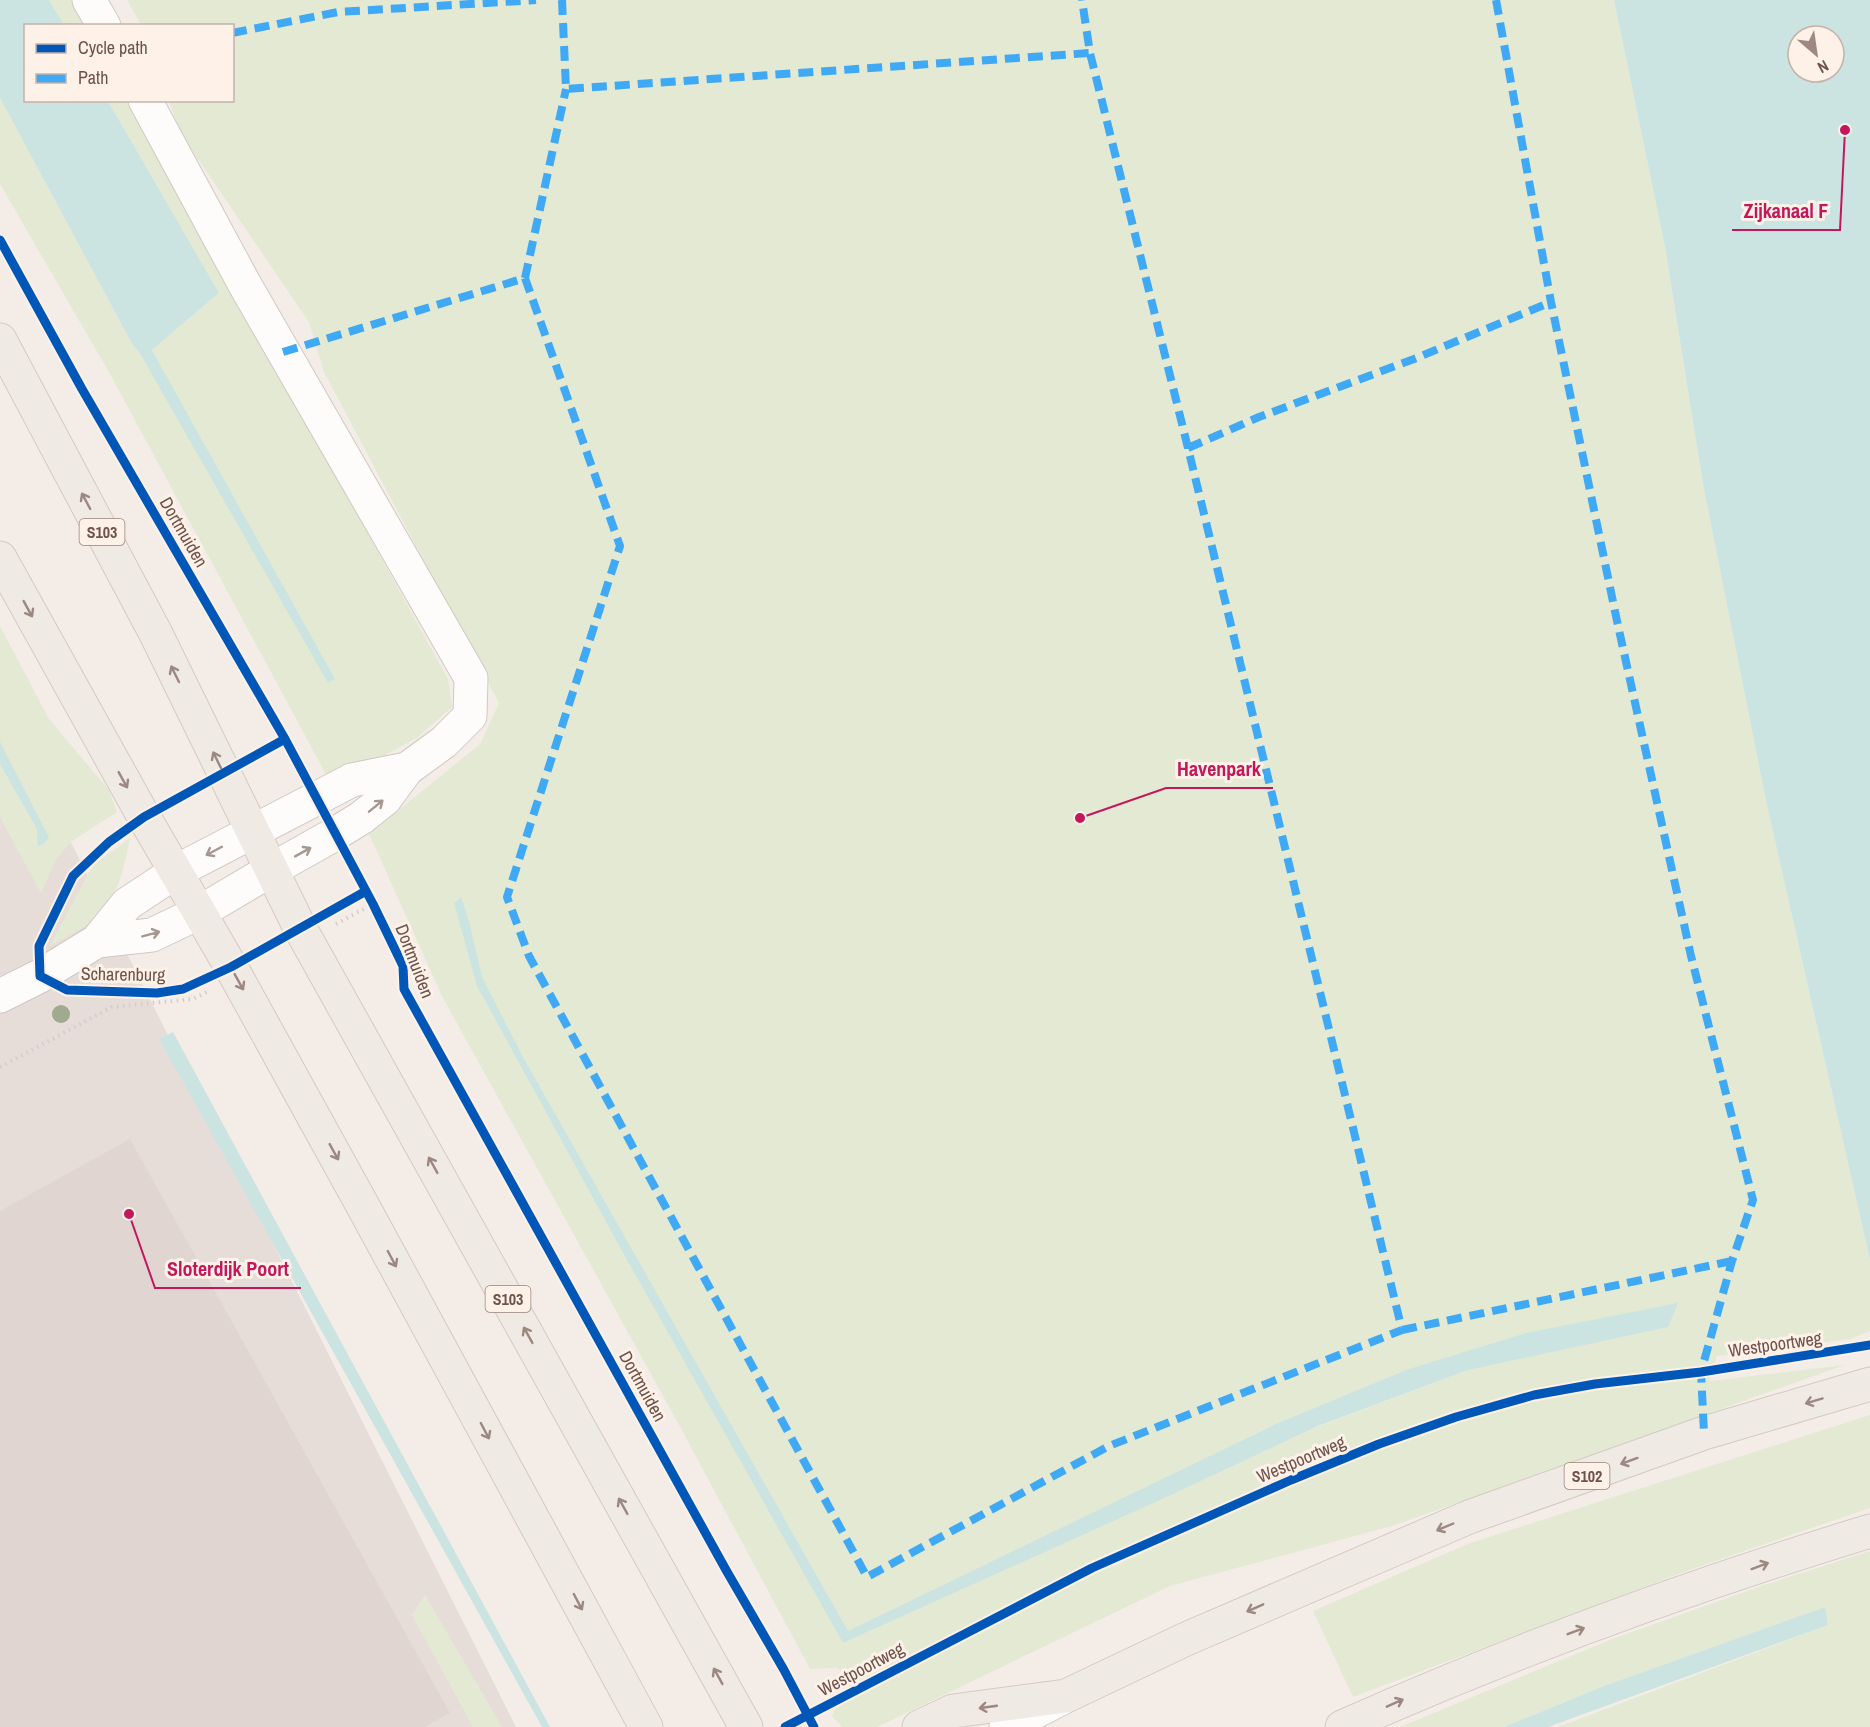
<svg xmlns="http://www.w3.org/2000/svg" width="1870" height="1727" font-family="'Archivo Narrow',sans-serif">
  <style>
    .industrial { fill: #e6ddd9 }
    .green { fill: #e4e9d3; fill-rule: evenodd }
    .water { fill: #cbe4e2; fill-rule: evenodd }
    .building { fill: #e0d5d0 }
    .lines { fill: none; stroke-linecap: round; stroke-linejoin: round }
    .minor-casing { stroke: #d1c8c3; stroke-width: 35 }
    .secondary-casing { stroke: #d3c9c4; stroke-width: 35 }
    .primary-casing { stroke: #d3c9c5; stroke-width: 35 }
    .path { stroke: #d5ccc9; stroke-width: 4; stroke-dasharray: 1.5 4.5; stroke-linecap: butt }
    .minor { stroke: #fdfcfb; stroke-width: 33 }
    .secondary { stroke: #fdfcfb; stroke-width: 33 }
    .primary { stroke: #f0eae4; stroke-width: 33 }
    .quiet { stroke: #3fa9f5; stroke-width: 8; stroke-dasharray: 15 8; stroke-linecap: butt }
    .cycleway-casing { stroke: #fdf1e8; stroke-width: 13 }
    .cycleway { stroke: #0057b8; stroke-width: 9 }
    .tree { fill: #9faa8e }
    .oneway { stroke: #9c8881 }
    .oneway2 { stroke: #a79792 }
    .labels { text-anchor: middle; dominant-baseline: central; stroke-width: 6; stroke-linejoin: round; paint-order: stroke }
    .shield { fill: #fdf1e8; stroke: #99827b; stroke-width: 1.5 }
    .shield-label { font-size: 16px; font-weight: bold; fill: #6e534c }
    .street-label { font-size: 18px; fill: #6e534c; stroke: #fdf1e8 }
    .leader { fill: none; stroke: #c2185b; stroke-width: 2 }
    .callout-dot { fill: #c2185b; stroke: #fdf1e8; stroke-width: 2 }
    .callout-label { font-size: 20px; text-anchor: middle; font-weight: bold; fill: #c2185b; stroke: #fdf1e8; stroke-width: 6; stroke-linejoin: round; paint-order: stroke }
  </style>
  <rect width="100%" height="100%" fill="#f4ede7"/>
  <!-- industrial -->
  <path class="industrial" d="M0,701l516,1026h-516z"/>
  <!-- green -->
  <path class="green" d="M49,0h24l14,25h-23z
    M127,0h1487l51,247 38,237 63,317 104,459v71l-20,8 -133,17 -7,25 135,-16 -453,161 -222,60 -293,141h-35l-10,-11 15,-36 -9,-12 -28,1 -132,-246 -235,-425 -74,-164 111,-90 19,-41 -175,-331 -15,-50 -128,-188 -12,-33 63,-1v-74l-91,-1zM1406,1370h62l-156,59 -469,214 408,-207 27,-13z
    M0,98l131,244 11,15 192,322 -182,-329 67,-57 -111,-192h21l319,578 4,28 -35,31 -39,21 -50,19 -218,-404 -110,-190z
    M0,626l49,93 60,71 8,22 -45,29 -16,18 -15,34 -41,-76v-54l37,66 1,17 6,-2 5,-7 -49,-95z
    M130,838c-6,30 -12,64 -39,84 -12,9 -27,16 -41,24l40,-76 9,-9z
    M1870,1415v93l-178,61 -339,128 -40,-86 157,-68z
    M1870,1551v176h-312l270,-102 -3,-18 -221,79 -100,41h-104l212,-88 149,-53z
    M425,1595l77,132h-29l-61,-112z"/>
  <!-- water -->
  <path class="water" d="M0,0h49l15,25 -38,1v74l82,1 111,192 -67,57 183,329 -7,4 -186,-326 -11,-15 -131,-244z
    M1614,0h256v1260l-104,-459 -63,-317 -38,-237zM1798,36h36v36h-36z
    M0,742l49,96 -11,9 -1,-18 -37,-65z
    M461,897l8,24 13,56 41,80 325,574 430,-208 128,-53 120,-37 152,-30 -10,24 -200,43 -150,56 -158,74 -317,143 -221,-392 -145,-265 -23,-83z
    M173,1032l377,695h-8l-383,-688z
    M1825,1607l3,18 -280,102h-44l100,-41z"/>
  <!-- building -->
  <path class="building" d="M130,1139l320,574 -26,14h-424v-516z"/>
  <g class="lines">
    <defs>
      <path id="minor" d="M89,0l15,26
        M97,941l55,-6 48,-23 71,-42 64,-36 26,-16 24,-19 22,-30 37,-27 26,-26 1,-38 -226,-393 -100,-185
        M0,996l40,-20 57,-35 30,-37 50,-33 175,-91 55,-11"/>
      <path id="secondary" d="M1006,1727l56,-29"/>
      <path id="primary" d="M0,340l156,294 144,294 446,799
        M0,558l144,259 87,150 133,241 282,519
        M919,1727l34,-16 113,-15 120,-57 283,-122 235,-84 166,-49
        M1342,1727c171,-76 348,-141 528,-196"/>
    </defs>
    <!-- minor casing -->
    <use href="#minor" class="minor-casing"/>
    <!-- secondary casing -->
    <use href="#secondary" class="secondary-casing"/>
    <!-- primary casing -->
    <use href="#primary" class="primary-casing"/>
    <!-- path -->
    <path class="path" d="M336,924l37,-20
      M0,1067l112,-60 81,-8 14,-7"/>
    <!-- minor -->
    <use href="#minor" class="minor"/>
    <!-- secondary -->
    <use href="#secondary" class="secondary"/>
    <!-- primary -->
    <use href="#primary" class="primary"/>
    <!-- quiet -->
    <path class="quiet" d="M562,0l4,89 524,-36
      M1496,0l55,302 66,319 74,335 62,244 -21,61 -31,111 3,61
      M232,33l106,-21 198,-12
      M525,278l95,268 -113,351 22,59 338,621 242,-131 293,-116 -214,-882 -98,-395 -8,-53
      M283,352l242,-74 41,-189
      M1188,448l71,-31 155,-58 137,-57
      M1402,1330l330,-69"/>
    <defs>
      <path id="cycleway" d="M0,240l82,149 203,350 88,165 30,62 1,23 322,581 58,100 30,57
        M285,739l-141,78 -35,25 -36,34 -34,70 1,30 27,14 90,3 26,-4 48,-22 135,-76
        M785,1727l307,-159 199,-88 88,-36 77,-27 78,-22 61,-11 106,-12 169,-27"/>
    </defs>
    <!-- cycleway casing -->
    <use href="#cycleway" class="cycleway-casing"/>
    <!-- cycleway -->
    <use href="#cycleway" class="cycleway"/>
  </g>
  <!-- trees -->
  <circle class="tree" cx="61" cy="1014" r="9"/>
  <!-- one-way arrows -->
  <defs><path id="oneway-shaft" d="M-6 0H5M1.5-3L5.5 0L1.5 3" fill="none" stroke-width="1.6" stroke-linecap="round" stroke-linejoin="round" transform="scale(1.5)"/></defs>
  <g class="oneway">
    <use href="#oneway-shaft" transform="translate(86 501) rotate(-118)"/>
    <use href="#oneway-shaft" transform="translate(28 609) rotate(61)"/>
    <use href="#oneway-shaft" transform="translate(175 674) rotate(-116)"/>
    <use href="#oneway-shaft" transform="translate(217 760) rotate(-116)"/>
    <use href="#oneway-shaft" transform="translate(123 780) rotate(61)"/>
    <use href="#oneway-shaft" transform="translate(239 982) rotate(61)"/>
    <use href="#oneway-shaft" transform="translate(334 1152) rotate(61)"/>
    <use href="#oneway-shaft" transform="translate(433 1165) rotate(-119)"/>
    <use href="#oneway-shaft" transform="translate(392 1259) rotate(62)"/>
    <use href="#oneway-shaft" transform="translate(528 1335) rotate(-119)"/>
    <use href="#oneway-shaft" transform="translate(1814 1401) rotate(163)"/>
    <use href="#oneway-shaft" transform="translate(485 1431) rotate(62)"/>
    <use href="#oneway-shaft" transform="translate(1629 1461) rotate(160)"/>
    <use href="#oneway-shaft" transform="translate(623 1506) rotate(-119)"/>
    <use href="#oneway-shaft" transform="translate(1445 1527) rotate(157)"/>
    <use href="#oneway-shaft" transform="translate(1760 1566) rotate(-20)"/>
    <use href="#oneway-shaft" transform="translate(578 1602) rotate(62)"/>
    <use href="#oneway-shaft" transform="translate(1255 1608) rotate(156)"/>
    <use href="#oneway-shaft" transform="translate(1576 1631) rotate(-21)"/>
    <use href="#oneway-shaft" transform="translate(718 1676) rotate(-119)"/>
    <use href="#oneway-shaft" transform="translate(1395 1703) rotate(-24)"/>
    <use href="#oneway-shaft" transform="translate(988 1707) rotate(172)"/>
  </g>
  <g class="oneway2">
    <use href="#oneway-shaft" transform="translate(376 806) rotate(-39)"/>
    <use href="#oneway-shaft" transform="translate(214 851) rotate(152)"/>
    <use href="#oneway-shaft" transform="translate(303 852) rotate(-29)"/>
    <use href="#oneway-shaft" transform="translate(151 934) rotate(-15)"/>
  </g>
  <g class="labels">
    <!-- shield labels -->
    <g class="shield">
      <rect x="79.5" y="519" width="45" height="26" rx="4.5"/>
      <rect x="485.5" y="1286" width="45" height="26" rx="4.5"/>
      <rect x="1564.5" y="1463" width="45" height="26" rx="4.5"/>
    </g>
    <g class="shield-label">
      <text x="102" y="532">S103</text>
      <text x="508" y="1299">S103</text>
      <text x="1587" y="1476">S102</text>
    </g>
    <!-- street labels -->
    <g class="street-label">
      <text transform="translate(184 532) rotate(60)">Dortmuiden</text>
      <text transform="translate(415 961) rotate(69)">Dortmuiden</text>
      <text transform="translate(123 974) rotate(1)">Scharenburg</text>
      <text transform="translate(1775 1344) rotate(-8)">Westpoortweg</text>
      <text transform="translate(643 1386) rotate(61)">Dortmuiden</text>
      <text transform="translate(1301 1459) rotate(-23)">Westpoortweg</text>
      <text transform="translate(861 1669) rotate(-28)">Westpoortweg</text>
    </g>
  </g>
  <!-- callouts -->
  <path class="leader" d="M1845 130L1840 230H1732M1080 818L1166 788H1273M129 1214L155 1288H301"/>
  <g class="callout-dot">
    <circle cx="1845" cy="130" r="6"/>
    <circle cx="1080" cy="818" r="6"/>
    <circle cx="129" cy="1214" r="6"/>
  </g>
  <g class="callout-label">
    <text x="1786" y="218">Zijkanaal F</text>
    <text x="1219" y="776">Havenpark</text>
    <text x="228" y="1276">Sloterdijk Poort</text>
  </g>
  <!-- legend -->
  <rect x="24" y="24" width="210" height="78" fill="#fdf1e8" stroke="#c4b2aa" stroke-width="1.5"/>
  <rect x="36" y="44" width="30" height="9" fill="#0057b8" stroke="#c4b2aa" stroke-width="1.5"/>
  <text x="78" y="54" font-size="18" fill="#6e534c">Cycle path</text>
  <rect x="36" y="74" width="30" height="9" fill="#3fa9f5" stroke="#c4b2aa" stroke-width="1.5"/>
  <text x="78" y="84" font-size="18" fill="#6e534c">Path</text>
  <!-- north arrow -->
  <g transform="translate(1816 54) rotate(151)"><circle r="28" fill="#fdf1e8" stroke="#c4b2aa" stroke-width="1.5"/>
  <path d="M0-4.5L10 22L0 15L-10 22Z" fill="#9d8982"/>
  <text y="-9" font-size="16" font-weight="bold" text-anchor="middle" fill="#6e534c">N</text>
  </g>
</svg>
